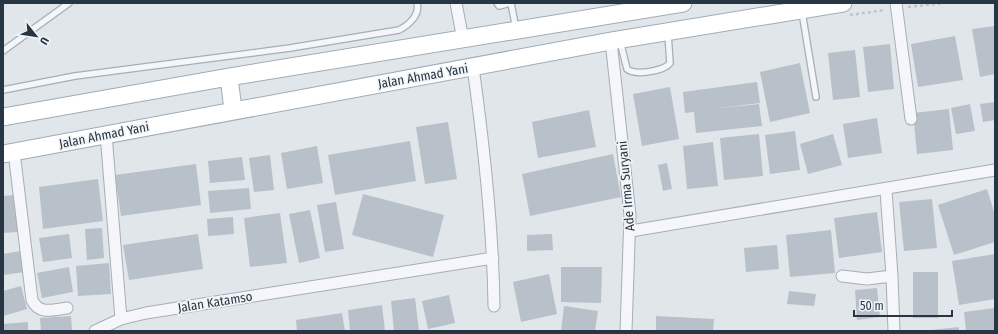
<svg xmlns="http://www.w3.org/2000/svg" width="998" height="334" font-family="'Fira Sans Condensed',sans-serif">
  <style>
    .building { fill: #b8c0c9 }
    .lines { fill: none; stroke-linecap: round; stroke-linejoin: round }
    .service-casing { stroke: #a6aeb6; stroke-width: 8 }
    .minor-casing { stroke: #a6aeb6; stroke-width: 13 }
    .primary-casing { stroke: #a0acb7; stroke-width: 19 }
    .path { stroke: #bfc4ca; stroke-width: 2.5; stroke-dasharray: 3 3; stroke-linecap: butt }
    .service { stroke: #f4f6f9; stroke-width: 5.5 }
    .minor { stroke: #f4f6f9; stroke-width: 11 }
    .primary { stroke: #fff; stroke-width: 17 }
    .labels { text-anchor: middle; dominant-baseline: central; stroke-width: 3.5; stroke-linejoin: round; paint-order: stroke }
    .street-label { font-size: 13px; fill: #283644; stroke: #f1f5f8 }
  </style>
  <rect width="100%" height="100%" fill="#e1e6eb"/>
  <!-- building -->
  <path class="building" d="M995,26v48l-15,3 -8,-48z
    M955,36l8,44 -45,7 -7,-43z
    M890,44l4,45 -26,3 -5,-45z
    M855,50l5,47 -27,3 -5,-47z
    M800,63l10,50 -40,9 -10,-50z
    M757,82l3,21 -48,6 47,-5 3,22 -66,7 -2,-21 -9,1 -2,-21z
    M670,87l9,52 -37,7 -9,-52z
    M995,102v18l-12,2 -3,-18z
    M970,104l5,27 -19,3 -5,-26z
    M949,109l4,41 -36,4 -4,-41z
    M589,110l7,37 -58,11 -6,-36z
    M877,118l5,35 -34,5 -5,-34z
    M448,122l9,57 -32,5 -9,-57z
    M795,131l5,39 -30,4 -5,-39z
    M759,134l4,42 -39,4 -4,-42z
    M833,134l9,31 -34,9 -8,-30z
    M410,141l6,40 -81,14 -7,-40z
    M713,142l5,44 -31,3 -4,-43z
    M317,146l6,37 -36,6 -6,-36z
    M613,154l8,43 -91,19 -8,-42z
    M270,155l4,35 -20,2 -5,-34z
    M242,157l3,23 -35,3 -2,-22z
    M667,163l5,26 -9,2 -5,-26z
    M196,164l5,41 -80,11 -6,-41z
    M98,179l5,42 -60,8 -4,-42z
    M249,188l2,21 -41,4 -2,-22z
    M987,189l8,26v27l-41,13 -16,-50z
    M363,194l81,21 -11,42 -81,-22z
    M15,195l3,37 -15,1v-37z
    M932,199l5,49 -33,3 -5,-49z
    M336,202l8,47 -19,3 -8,-47z
    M310,210l10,48 -21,5 -10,-49z
    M877,212l5,40 -43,6 -5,-40z
    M280,213l7,50 -37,4 -6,-49z
    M233,217l1,17 -26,2 -1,-17z
    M102,228l2,30 -17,2 -2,-31z
    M831,230l4,43 -45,4 -4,-42z
    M69,234l3,24 -29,4 -4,-24z
    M198,234l5,35 -74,11 -6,-35z
    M552,234l1,16 -26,1v-16z
    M777,245l2,24 -33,3 -2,-24z
    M21,251l4,21 -22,3v-21z
    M995,254v45l-36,6 -7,-44z
    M109,263l2,31 -33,2 -2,-30z
    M69,267l4,25 -31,6 -5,-25z
    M561,267h41l-1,36 -40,-1z
    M913,272h25v46h-25z
    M549,274l8,40 -36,8 -8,-40z
    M21,286l6,23 -24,7v-25z
    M877,288l3,29 -23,3 -2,-30z
    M789,291l27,3 -2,12 -27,-2z
    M449,295l6,28 -27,6 -6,-28z
    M415,298l4,33h-25l-3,-30z
    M382,305l3,26h-35l-2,-21z
    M564,306l34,5 -3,20h-34z
    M995,308v23h-29l-2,-19z
    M342,313l3,18h-48l-1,-11z
    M71,316l1,15h-31l-1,-13z
    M656,316l58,3 -1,12h-57z
    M28,322v9h-25v-7z
    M959,327v4h-28v-1z"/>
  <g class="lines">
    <defs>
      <path id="service" d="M497,3l2,3 12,-3
        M511,3l5,26
        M802,12l14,85
        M620,41l7,28c8,7 37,2 43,-6l-2,-29
        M3,51l66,-48
        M3,90l72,-14 215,-28 109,-18c10,-5 21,-15 18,-27"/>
      <path id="minor" d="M456,3l7,37
        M896,3l15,116
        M611,41l19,174 -4,116
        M473,67c11,79 20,159 21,239
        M106,134l15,185 25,-6 347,-55
        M14,152l18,148c7,15 21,10 35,8
        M631,231l364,-61
        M842,276l25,3 25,-3 -6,-86
        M892,276l2,55
        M95,331l26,-12"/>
      <path id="primary" d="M229,77l4,33
        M3,117l226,-40 454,-74
        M3,154l608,-113 232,-38"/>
    </defs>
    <!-- service casing -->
    <use href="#service" class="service-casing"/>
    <!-- minor casing -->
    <use href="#minor" class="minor-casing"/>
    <!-- primary casing -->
    <use href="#primary" class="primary-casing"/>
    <!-- path -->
    <path class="path" d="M908,7l37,-4
      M850,15l35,-5"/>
    <!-- service -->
    <use href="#service" class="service"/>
    <!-- minor -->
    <use href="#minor" class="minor"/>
    <!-- primary -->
    <use href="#primary" class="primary"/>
  </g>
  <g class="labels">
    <!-- street labels -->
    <g class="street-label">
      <text transform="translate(423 76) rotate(-10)">Jalan Ahmad Yani</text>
      <text transform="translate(104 135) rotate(-11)">Jalan Ahmad Yani</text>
      <text transform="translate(626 186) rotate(-95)">Ade Irma Suryani</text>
      <text transform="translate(215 302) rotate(-9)">Jalan Katamso</text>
    </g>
  </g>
  <!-- border -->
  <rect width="998" height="334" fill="none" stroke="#283644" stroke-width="8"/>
  <!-- north arrow -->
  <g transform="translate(36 36) rotate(120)" stroke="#f1f5f8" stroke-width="3" paint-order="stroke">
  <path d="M0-3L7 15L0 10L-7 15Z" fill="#283644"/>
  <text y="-6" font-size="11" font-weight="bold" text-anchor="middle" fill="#283644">U</text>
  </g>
  <!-- scale -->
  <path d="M854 310v6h98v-6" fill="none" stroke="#283644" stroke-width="2"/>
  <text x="860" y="310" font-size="12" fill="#283644" stroke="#f1f5f8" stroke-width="3" paint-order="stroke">50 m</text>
</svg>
